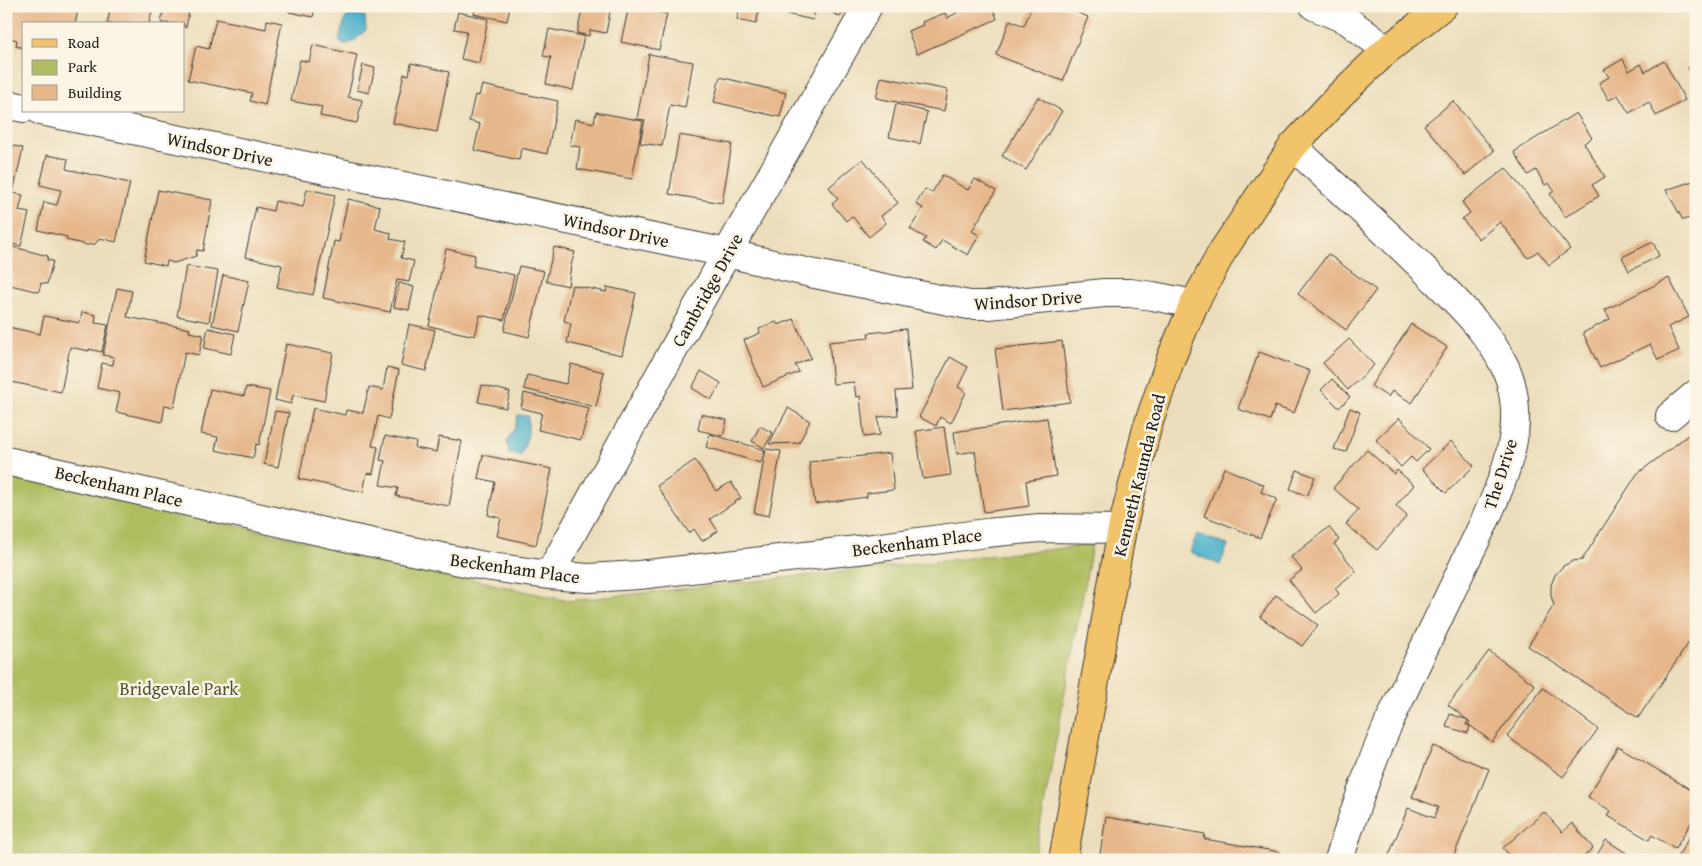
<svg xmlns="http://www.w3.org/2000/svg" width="1702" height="866" font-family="'Gentium Book Plus',serif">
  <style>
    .green { fill: #afbd60; stroke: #666c3e }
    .water { fill: #4db2cc; stroke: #346774 }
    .building { fill: #e6b78b }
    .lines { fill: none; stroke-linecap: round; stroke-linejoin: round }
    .minor-casing { stroke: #3b3934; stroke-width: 30 }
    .major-casing { stroke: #3b3934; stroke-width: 30 }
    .minor { stroke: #fff; stroke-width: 28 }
    .major { stroke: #f1c36a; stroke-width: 28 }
    .labels { text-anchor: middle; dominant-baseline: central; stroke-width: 5; stroke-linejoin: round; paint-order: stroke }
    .street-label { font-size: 18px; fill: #1c1c1c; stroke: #fcf5e5 }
    .park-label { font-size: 18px; fill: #4f5434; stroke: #fcf5e5 }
  </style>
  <rect width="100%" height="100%" fill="#fcf5e5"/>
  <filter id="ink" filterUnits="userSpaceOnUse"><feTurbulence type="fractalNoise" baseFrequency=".02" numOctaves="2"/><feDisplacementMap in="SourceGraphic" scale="10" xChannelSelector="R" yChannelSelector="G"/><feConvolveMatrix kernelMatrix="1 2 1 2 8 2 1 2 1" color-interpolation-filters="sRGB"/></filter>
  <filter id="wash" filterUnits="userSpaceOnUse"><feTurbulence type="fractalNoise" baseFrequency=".0096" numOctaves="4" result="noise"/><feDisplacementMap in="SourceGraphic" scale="20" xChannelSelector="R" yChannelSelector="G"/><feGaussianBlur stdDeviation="1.12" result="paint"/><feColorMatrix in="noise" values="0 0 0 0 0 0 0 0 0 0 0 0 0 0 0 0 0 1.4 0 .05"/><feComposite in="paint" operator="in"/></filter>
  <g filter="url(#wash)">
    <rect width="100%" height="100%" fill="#ecdebc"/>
    <!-- green -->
    <path class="green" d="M6,473l562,128 524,-56 -58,315h-1028z"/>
    <!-- water -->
    <path class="water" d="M350,13l15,3 1,14 -13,12 -9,3 -5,-5 6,-21z
      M518,415l10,1v19l-7,21 -12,-2 -2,-13 8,-14z
      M1197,534l31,11 -8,20 -30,-13z"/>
    <g id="blocks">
      <!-- building -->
      <path class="building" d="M6,6h73l-4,18h-51v24l-8,-2 1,-6 -11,-3z
        M111,6h42l-4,18h-42z
        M164,6h26l-4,22 -2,-1v-3l-23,-1z
        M290,6h25l-2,11 -24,-5z
        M476,6h34l-3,15 -33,-7z
        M583,6l12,2 1,-2h15l-5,27 -16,-3 -1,6 -12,-3z
        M629,6l38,8 -8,36 -38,-8z
        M644,6h27l-2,6z
        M740,6h20l-4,18 -19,-4z
        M761,6h55l-3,14 -53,-12z
        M821,6h25l-6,11z
        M959,6h33l5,13 -80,35 -9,-23 15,-6 -1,-3 23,-9 2,5 10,-5 -2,-5z
        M1032,6h30l26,11 -25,64 -67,-26 14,-35 14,6z
        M458,12l30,7 -9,44 -18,-4 6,-28 -13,-2z
        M216,19l50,10 1,-9 15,3 -17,82 -15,-4 2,-8 -64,-13 8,-34 13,3z
        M549,29l35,7 -11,54 -27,-6 5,-27 -8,-1z
        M313,45l44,10 -9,42 14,3 -5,23 -37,-7 2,-9 -31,-6 9,-41 9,2z
        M649,54l44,8 -8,46 -15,-3 -8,41 -22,-3 5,-23 -8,-1z
        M1623,59l6,12 12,-7 4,8 19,-11 21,39 -29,16 -7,-14 -20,11 -11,-18 -9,5 -10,-17 10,-6 -5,-7z
        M411,63l38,9 -12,60 -44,-9 11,-49 5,1z
        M1696,64v20l-8,-16z
        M363,65l12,3 -6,25 -12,-3z
        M720,77l66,16 -6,24 -66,-15z
        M881,77l67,13 -4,21 -68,-13z
        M482,85l76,16 -11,53 -26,-6 -2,12 -45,-10 6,-26 -11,-3 6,-26 4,1z
        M1038,97l24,14 -36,59 -24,-14z
        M1453,101l41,50 -29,24 -41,-50z
        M896,104l31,8 -7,32 -31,-7z
        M596,112l47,9 -11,58 -55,-10 3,-22 -10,-2 5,-26 19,4z
        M1576,113l16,25 -8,5 21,34 -13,8 7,11 -34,21 -15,-23 4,-3 -5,-8 -4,2 -9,-15 -8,5 -14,-23z
        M679,135l53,9 -10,59 -53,-9z
        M6,144l17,4 -10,45 10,2 -4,16 10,2 -8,33 -15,-3z
        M47,155l21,4 -2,10 64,14 -14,59 -16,-4 -5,6 -8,1 -21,-5 1,-3 -29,-7 6,-28 13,3 4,-15 -21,-5z
        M863,159l35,44 -17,13 5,7 -17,14 -17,-21 -6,5 -14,-17 6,-5 -9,-12z
        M1506,168l64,81 -21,16 -11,-14 -10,7 -28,-36 -21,17 -17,-20 8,-6 -8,-11z
        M942,175l26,15 7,-11 21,12 -24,40 7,4 -11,20 -26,-15 -6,10 -13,-8 3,-4 -16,-9 13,-21 -7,-4 9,-15 7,4z
        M1696,180v36l-13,4 -17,-30z
        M307,189l28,6 -22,100 -36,-8 5,-22 -37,-8 11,-50 17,4 2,-10 28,6z
        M158,190l54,10 -9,51 -6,-1 -1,6 -22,7 -7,-2 -1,5 -22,-5z
        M348,199l32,7 -5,23 16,4 -1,6 15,3 -4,16 13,3 -5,21 -12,-2 -7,32 -67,-14 11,-57 5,1z
        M1653,242l6,14 -30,15 -7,-14z
        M6,245l42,11 -1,4 6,1 -6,23 -6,-1 -2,9 -33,-8z
        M554,247l21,5 -4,13 -3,21 -22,-5z
        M446,249l29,6 -2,11 41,9 -10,45 -24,-5 -5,21 -46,-10z
        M1328,254l48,36 -30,40 -48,-36z
        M186,266l32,5 -9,51 -32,-6z
        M519,266l25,5 -15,66 -25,-6z
        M223,275l26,6 -11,50 -26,-6z
        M1669,278l20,39 -21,10 11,23 -21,10 -8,-16 -50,24 -17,-35 27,-14 -5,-9z
        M399,283l15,4 -5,23 -15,-3z
        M572,285l34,7 1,-5 29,6 -14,62 -55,-12 4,-20 -7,-2z
        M117,288l15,3 -5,26 63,12 -1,3 14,3 -4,20 -14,-3 -11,55 -9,-2 -3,17 -46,-10 4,-19 -23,-5 5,-25 11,2 1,-8 -11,-2z
        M6,299l6,2 -6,9z
        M82,312l14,3 -1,8 13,2 -6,27 -13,-3v2l-19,-4 -9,45 -55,-11v-45l2,-9 32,7 4,-18 36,7z
        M794,319l17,39 -16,7 4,7 -36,15 -19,-47 16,-7 -1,-4 17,-7 2,3z
        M409,324l26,6 -9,41 -25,-6z
        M1411,324l36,23 -35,56 -20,-12 -4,6 -17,-11z
        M208,328l27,6 -4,20 -27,-6z
        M906,329l6,61 -16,1 2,24 -20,2 2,18 -16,2 -4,-41 -4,1 -2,-15 -21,2 -4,-42 40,-4 -1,-5z
        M1349,339l25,26 -26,25 -25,-27z
        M1062,341l8,61 -67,9 -8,-62z
        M286,344l47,9 -9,48 -31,-6 -2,9 -16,-4z
        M1259,352l51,19 -16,42 -19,-7 -5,14 -32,-11z
        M950,357l18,10 -10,20 8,5 -15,31 -11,-6 -4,9 -17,-9z
        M571,364l33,8 -8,35 -72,-18 3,-14 39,9z
        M387,367l12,3 -10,49 -11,-3 -6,30 6,1 -5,27 -6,-1 -4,19 -64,-13 14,-71 32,7 1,-5 17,3 6,-26 14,3z
        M701,371l20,12 -10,17 -19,-12z
        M1332,379l18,18 -11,11 -18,-18z
        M482,385l28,7 -4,16 -28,-6z
        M246,387l24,4 -11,54 -3,-1 -3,14 -38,-8 3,-13 -17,-3 9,-45 34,7z
        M524,393l65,15 -8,32 -43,-10 4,-17 -21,-5z
        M788,408l22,13 -11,22 -30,1z
        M1350,408l10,4 -14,40 -12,-3z
        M275,411l14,2 -11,54 -14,-3z
        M701,414l26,6 -4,16 -25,-6z
        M1047,418l9,58 -30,5 3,25 -45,6 -9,-61 -18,3 -3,-22z
        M1399,418l30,31 -13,13 -5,-5 -10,10 -25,-27z
        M760,426l13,7 -9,15 -12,-7z
        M944,427l7,48 -28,4 -7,-48z
        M1696,429v203l-58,86 -110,-72 26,-41 -3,-9v-11l4,-10 8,-9 10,-5 9,-1 55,-86z
        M710,434l55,16 -4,13 -55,-16z
        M385,436l31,6 -1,6 21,4 3,-15 23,4 -13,65 -53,-10 2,-8 -18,-3 5,-24 -5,-1z
        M1451,441l23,25 -28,27 -24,-24z
        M766,449l15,2 -12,65 -15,-3z
        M1367,450l27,24 3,-4 17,15 -18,21 11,10 -30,34 -31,-26 13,-14 -26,-22z
        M890,453l4,37 -27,3v4l-52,7 -6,-42z
        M483,455l69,14 -16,76 -39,-9 4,-18 -13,-3 7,-33 -17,-4z
        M695,460l21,31 15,-9 10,16 -31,21 8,12 -16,10 -8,-12 -5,4 -32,-47z
        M1224,468l40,17 -3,7 16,7 -17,39 -56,-22z
        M1297,470l18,7 -8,19 -17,-7z
        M1329,527l10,13 -5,4 22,27 -21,17 4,6 -23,19 -27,-33 13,-10 -11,-13z
        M1276,595l42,30 -16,21 -42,-29z
        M1489,651l46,34 -43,57 -24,-18 2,-2 -22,-17z
        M1543,688l55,41 -35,48 -56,-41z
        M1450,714l18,6 -2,5 4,1 -2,7 -22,-6z
        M1433,746l56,23 -37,91h-65l21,-52 26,10 4,-11 -26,-10z
        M1618,746l78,47v22l-21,34 -23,-14 -3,5 -20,-12 -21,-12 3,-5 -23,-14z
        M1544,812l18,20 10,-9 21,25 -13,12h-67l-10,-12z
        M1106,817l99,17 -1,5 76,13 -1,8h-180z
        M1696,826v34h-13l-5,-4z
        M1606,840l31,20h-43z"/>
    </g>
  </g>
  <g filter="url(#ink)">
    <use href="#blocks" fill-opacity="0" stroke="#3b3934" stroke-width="1"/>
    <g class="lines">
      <defs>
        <path id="minor" d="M1314,6l33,14 40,30
          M6,104l18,4
          M41,111l686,142 83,20 159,32h20l115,-12h26l23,3 41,8
          M1293,146c47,45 95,87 141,133 26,26 55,54 71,88 9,19 12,44 9,66 -5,41 -29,88 -47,125 -25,53 -51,106 -76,160 -21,46 -37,93 -52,142
          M1670,416l26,-22
          M6,461l344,77 134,28 65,9 39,3 51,-3 227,-26 120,-16 54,-5 82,1
          M549,575l178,-322 141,-247"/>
        <path id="major" d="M1063,860l59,-331 25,-101 24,-70 23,-54 28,-52 71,-106 47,-51 47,-45 56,-44"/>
      </defs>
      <!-- minor casing -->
      <use href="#minor" class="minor-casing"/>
      <!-- major casing -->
      <use href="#major" class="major-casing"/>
      <!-- minor -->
      <use href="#minor" class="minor"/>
      <!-- major -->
      <use href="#major" class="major"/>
    </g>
  </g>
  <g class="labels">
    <!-- street labels -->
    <g class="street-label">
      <text transform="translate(220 149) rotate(12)">Windsor Drive</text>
      <text transform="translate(616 230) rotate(12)">Windsor Drive</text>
      <text transform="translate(707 290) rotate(-61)">Cambridge Drive</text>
      <text transform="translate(1028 300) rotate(-4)">Windsor Drive</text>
      <text transform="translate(1500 474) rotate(-72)">The Drive</text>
      <text transform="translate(1139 475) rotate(-76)">Kenneth Kaunda Road</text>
      <text transform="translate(119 486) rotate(13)">Beckenham Place</text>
      <text transform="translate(917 542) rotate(-7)">Beckenham Place</text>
      <text transform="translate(515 568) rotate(8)">Beckenham Place</text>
    </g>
    <!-- park labels -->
    <g class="park-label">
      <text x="179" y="688">Bridgevale Park</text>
    </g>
  </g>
  <!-- margin -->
  <rect width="1702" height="866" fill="none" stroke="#fcf5e5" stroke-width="25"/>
  <!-- legend -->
  <rect x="22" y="22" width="162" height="90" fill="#fcf5e5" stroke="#a29e95"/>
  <rect x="32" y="39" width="25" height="8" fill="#f1c36a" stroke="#a29e95"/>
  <text x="68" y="48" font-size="15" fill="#1c1c1c">Road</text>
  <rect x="32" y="60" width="25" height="15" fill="#afbd60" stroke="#a29e95"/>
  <text x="68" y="72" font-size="15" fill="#1c1c1c">Park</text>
  <rect x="32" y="85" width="25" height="15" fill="#e6b78b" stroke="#a29e95"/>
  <text x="68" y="98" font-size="15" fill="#1c1c1c">Building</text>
</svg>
